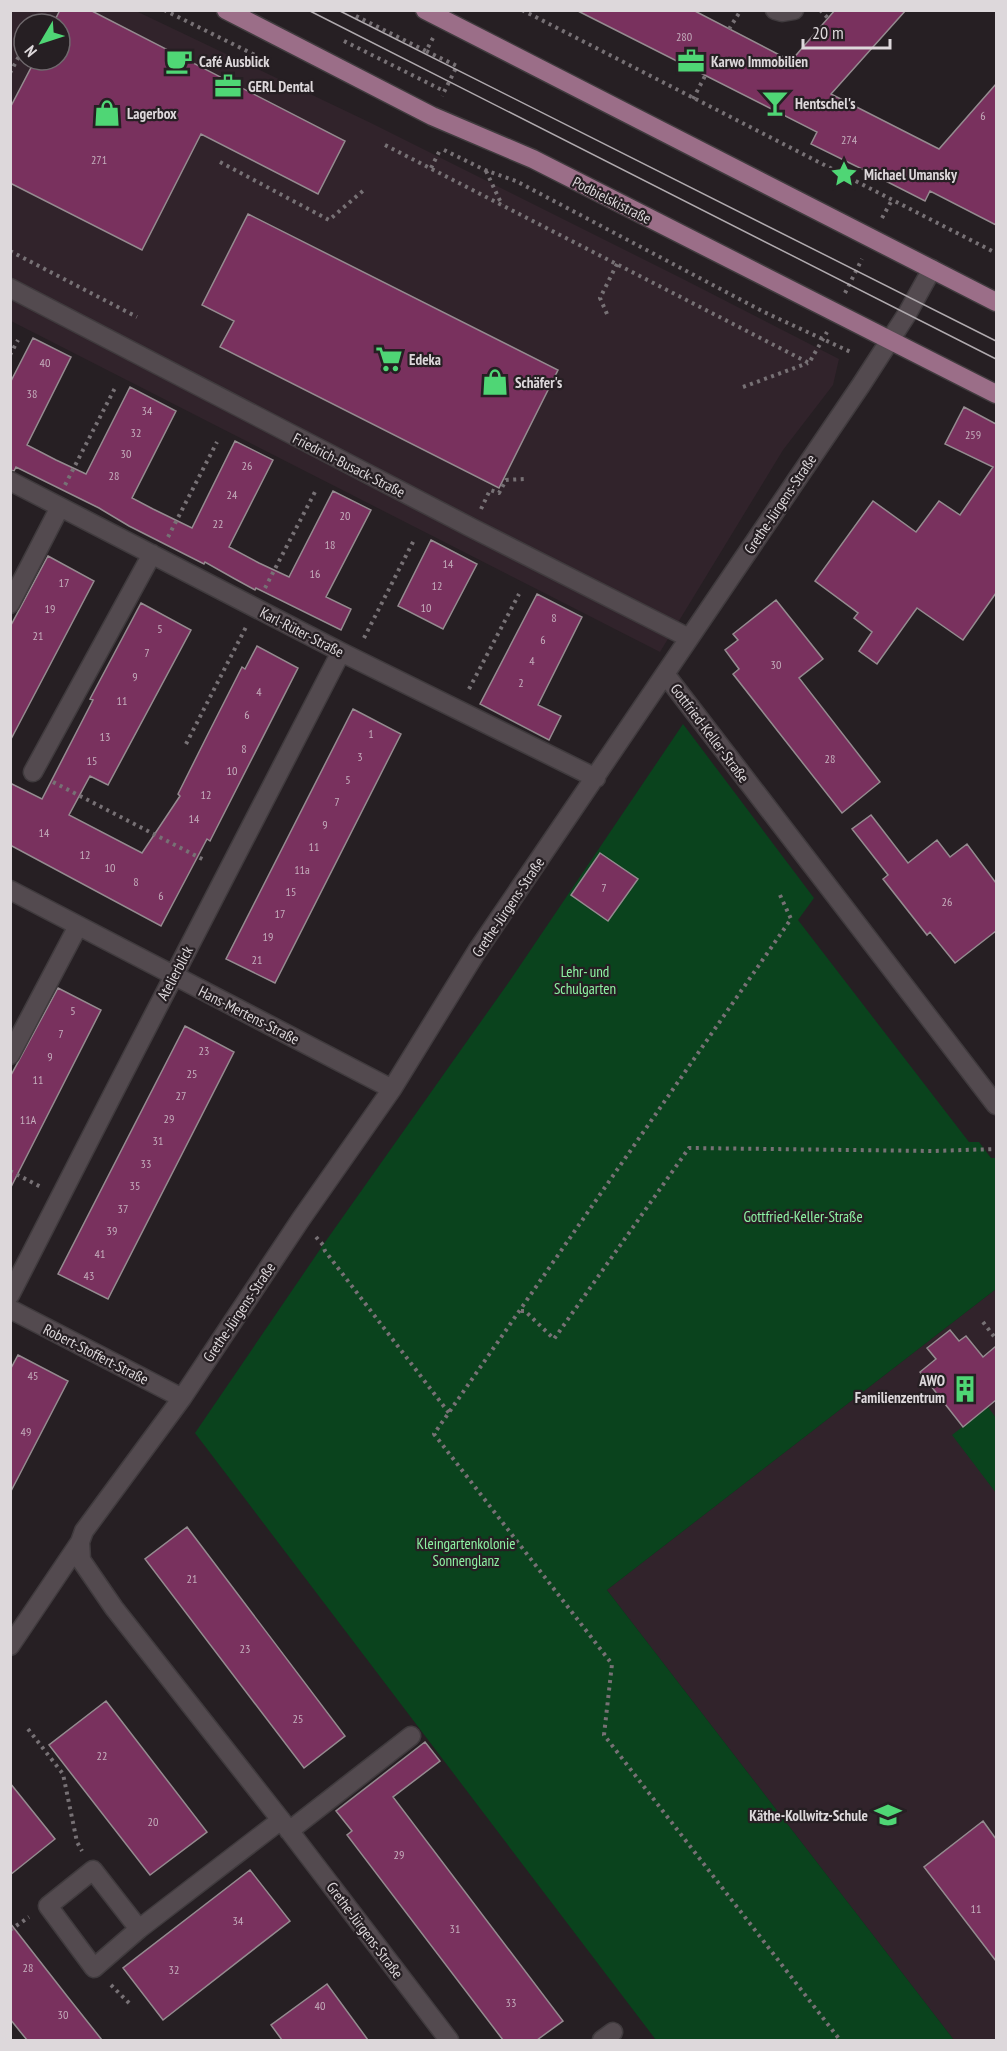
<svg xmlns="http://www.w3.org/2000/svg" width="1007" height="2051" font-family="'PT Sans Narrow',sans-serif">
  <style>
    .built { fill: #31232b; fill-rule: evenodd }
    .green { fill: #0a431d }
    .building { fill: #79315e; stroke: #958b90; stroke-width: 1.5 }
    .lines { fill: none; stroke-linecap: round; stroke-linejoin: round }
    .minor-casing { stroke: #403b3e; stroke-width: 21 }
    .major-casing { stroke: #403b3e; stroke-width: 21 }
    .path { stroke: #777175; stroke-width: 4; stroke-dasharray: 3 4.5; stroke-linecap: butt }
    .minor { stroke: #534a4f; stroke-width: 18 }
    .major { stroke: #9b6e88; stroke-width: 18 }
    .tram { stroke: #b0aaae; stroke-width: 1.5 }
    .labels { text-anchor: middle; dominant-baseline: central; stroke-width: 4.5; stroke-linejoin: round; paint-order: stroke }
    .number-label { font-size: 12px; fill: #c4aebc }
    .poi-label { font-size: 15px; font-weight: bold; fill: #ddd8db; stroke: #261f23; text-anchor: start }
    .street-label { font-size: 15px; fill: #ddd8db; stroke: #261f23 }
    .park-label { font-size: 15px; fill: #8ef2a3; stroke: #261f23 }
  </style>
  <rect width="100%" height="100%" fill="#261f23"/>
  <!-- built -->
  <path class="built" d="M10,11h126l235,112 312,156 156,80 -6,26 -50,65 -123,202 -649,-331zM24,24h36v36h-36z
    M996,1289v751h-42l-347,-450z"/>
  <!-- green -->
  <path class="green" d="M683,724l131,174 -16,22 171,222h10l12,16h5v131l-389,301 347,450h-298l-461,-607 128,-188 188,-266z
    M988,1407l8,11v75l-44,-58z"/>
  <!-- building -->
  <path class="building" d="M60,10h30l255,131 -27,53 -117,-60 -59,116 -132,-67v-75l25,-48h25v-36h-7z
    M576,10h117l98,51 44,-51h71l-75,84 108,55 57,-65v141l-66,-34 -5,10 -57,-29 -57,-28 6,-12z
    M248,214l310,156 -59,118 -279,-141 14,-26 -32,-16z
    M33,338l38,19 -44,88 29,15 30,14 44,-87 46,24 -44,87 21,11 39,19 43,-87 38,19 -44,87 30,16 30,14 44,-86 38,19 -45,87 25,12 -10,21 -85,-42 -1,2 -20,-11 -30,-17 -1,2 -75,-38 -30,-18 -83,-41 -2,4 -4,-1v-87z
    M964,407l32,17v169l-33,47 -46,-32 -40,56 -18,-13 13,-19 -18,-14 4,-5 -43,-32 58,-80 43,31 23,-31 21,14 33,-48 -48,-23z
    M431,540l46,24 -34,65 -45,-23z
    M48,556l46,25 -84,160v-114z
    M537,594l45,23 -44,88 23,11 -12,24 -69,-36z
    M776,600l47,59 -24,19 81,104 -38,31 -109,-139 6,-5 -14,-19 13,-10 -5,-6z
    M141,603l50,27 -83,155 -18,-9 -21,39 73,38 38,-57 -2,-2 29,-58 35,-69 3,2 12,-23 41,22 -88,173 -3,-2 -46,87 -151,-81v-62l32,16 51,-99 -3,-1z
    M353,709l48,25 -126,249 -49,-24z
    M871,815l37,48 29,-23 13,17 17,-13 29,39v48l-41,32 -25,-31 -3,3 -44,-56 5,-4 -36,-46z
    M600,853l38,26 -30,42 -37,-26z
    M58,988l43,22 -91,179v-112z
    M185,1026l49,26 -126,247 -50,-25z
    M950,1330l9,11 7,-5 17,21 13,-11v54l-33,27 -43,-55 16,-13 -9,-11z
    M18,1355l50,26 -58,112v-123z
    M187,1527l158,209 -41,32 -159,-209z
    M106,1701l101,131 -57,43 -101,-130z
    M425,1742l15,19 -47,36 170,224 -26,19h-34l-156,-205 5,-4 -16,-20z
    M10,1783l45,56 -45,36z
    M983,1821l13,18v122l-72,-94z
    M250,1870l40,51 -127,99 -40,-52z
    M10,1923l57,73 35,44h-75l-17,-21z
    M327,1984l41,56h-86l-11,-15z"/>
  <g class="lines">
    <defs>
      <path id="minor" d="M775,10l7,2 12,-2
        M10,288l462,240 217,110
        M10,481l331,171 255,126
        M10,604l50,-97
        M665,674l331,431
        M33,772l119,-218
        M10,890l382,199
        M10,1055l68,-129
        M10,1295c109,-215 221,-428 331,-643
        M10,1309l172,89
        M10,1646l70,-104
        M289,1831l122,-95
        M139,1929l-46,-59 -45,36 46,62 45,-39 142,-109
        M449,2040l-168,-220 -167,-212 -33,-48 -1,-18 4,-11 98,-133 119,-179 91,-130 85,-138 384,-566 46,-71 25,-45
        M602,2040l11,-8"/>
      <path id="major" d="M226,10l206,106 101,43 463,235
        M425,10l571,292"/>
    </defs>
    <!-- minor casing -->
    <use href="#minor" class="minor-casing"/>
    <!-- major casing -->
    <use href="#major" class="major-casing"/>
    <!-- path -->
    <path class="path" d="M164,10l91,45
      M522,10l474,243
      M820,10l8,8
      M356,16l70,35
      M36,24l7,-14
      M729,29l12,-19
      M433,38l-7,13 31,15 -15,30
      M344,41l100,50
      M10,73l14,-26
      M693,99l12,-23
      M385,145l424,218 18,-31
      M444,150l41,20 31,11 248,131 89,41
      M220,162l109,58 36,-31
      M431,168l10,-20
      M486,171l16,34
      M882,218l10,-18
      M10,251l127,66
      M845,293l17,-34
      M607,314l-7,-16 17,-34
      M10,355l8,-15
      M743,387l65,-24
      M65,485l51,-99
      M481,509l9,-19 9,3 7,-13 19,-1
      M168,537l49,-95
      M265,588l51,-98
      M364,638l50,-98
      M469,689l50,-95
      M186,744l60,-117
      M53,782l153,79
      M780,895l11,24 -357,515 178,230 -8,71 236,305
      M10,1171l31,16
      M316,1237l7,8 2,6 124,162
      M521,1311h4l29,28 135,-191 243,3 64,-2
      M983,1322l13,17
      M28,1729l35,45 14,68 5,9
      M10,1930l19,-13
      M111,1985l20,20"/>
    <!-- minor -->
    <use href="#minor" class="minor"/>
    <!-- major -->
    <use href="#major" class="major"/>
    <!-- tram -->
    <path class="tram" d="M308,10l688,349
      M338,10l658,331"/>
  </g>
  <!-- icons -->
  <defs>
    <symbol id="cafe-bare" viewBox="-9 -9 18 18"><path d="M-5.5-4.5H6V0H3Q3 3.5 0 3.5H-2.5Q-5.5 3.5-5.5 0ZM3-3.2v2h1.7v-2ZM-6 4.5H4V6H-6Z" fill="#4fd675" stroke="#261f23" stroke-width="2.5" paint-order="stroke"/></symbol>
    <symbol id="office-bare" viewBox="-9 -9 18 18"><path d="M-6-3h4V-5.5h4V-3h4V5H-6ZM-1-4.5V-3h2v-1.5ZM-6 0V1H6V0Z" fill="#4fd675" stroke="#261f23" stroke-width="2.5" paint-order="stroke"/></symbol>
    <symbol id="bar-bare" viewBox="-9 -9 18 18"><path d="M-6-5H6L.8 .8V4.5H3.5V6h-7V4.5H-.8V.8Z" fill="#4fd675" stroke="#261f23" stroke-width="2.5" paint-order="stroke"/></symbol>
    <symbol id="shop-bare" viewBox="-9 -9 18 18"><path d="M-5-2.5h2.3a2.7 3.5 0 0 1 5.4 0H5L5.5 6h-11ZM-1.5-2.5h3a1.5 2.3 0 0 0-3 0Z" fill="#4fd675" stroke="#261f23" stroke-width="2.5" paint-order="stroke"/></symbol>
    <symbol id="sight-bare" viewBox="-9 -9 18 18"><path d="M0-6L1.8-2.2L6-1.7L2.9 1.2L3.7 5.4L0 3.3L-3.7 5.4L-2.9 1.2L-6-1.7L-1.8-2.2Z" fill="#4fd675" stroke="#261f23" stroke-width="2.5" paint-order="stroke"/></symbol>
    <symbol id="supermarket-bare" viewBox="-9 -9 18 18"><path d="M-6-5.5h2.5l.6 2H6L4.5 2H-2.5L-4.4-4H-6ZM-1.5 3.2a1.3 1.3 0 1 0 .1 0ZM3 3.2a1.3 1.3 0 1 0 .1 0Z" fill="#4fd675" stroke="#261f23" stroke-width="2.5" paint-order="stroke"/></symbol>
    <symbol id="building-bare" viewBox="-9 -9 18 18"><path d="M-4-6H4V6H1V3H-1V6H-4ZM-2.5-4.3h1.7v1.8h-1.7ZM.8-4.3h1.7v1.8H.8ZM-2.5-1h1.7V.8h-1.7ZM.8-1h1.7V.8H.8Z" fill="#4fd675" stroke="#261f23" stroke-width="2.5" paint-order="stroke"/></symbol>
    <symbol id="school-bare" viewBox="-9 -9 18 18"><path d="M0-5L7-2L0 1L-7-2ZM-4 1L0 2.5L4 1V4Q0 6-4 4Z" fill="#4fd675" stroke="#261f23" stroke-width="2.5" paint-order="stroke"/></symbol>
  </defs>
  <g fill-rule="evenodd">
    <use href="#cafe-bare" x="160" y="42" width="38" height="38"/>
    <use href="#office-bare" x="672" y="42" width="38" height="38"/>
    <use href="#office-bare" x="209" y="67" width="38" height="38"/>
    <use href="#bar-bare" x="756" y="84" width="38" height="38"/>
    <use href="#shop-bare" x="88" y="94" width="38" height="38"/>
    <use href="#sight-bare" x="825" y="155" width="38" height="38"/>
    <use href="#supermarket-bare" x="370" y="340" width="38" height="38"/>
    <use href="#shop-bare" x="476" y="363" width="38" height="38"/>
    <use href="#building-bare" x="946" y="1370" width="38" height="38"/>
    <use href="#school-bare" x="869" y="1796" width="38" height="38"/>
  </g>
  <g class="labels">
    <!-- number labels -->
    <g class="number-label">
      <text x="684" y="36">280</text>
      <text x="983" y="115">6</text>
      <text x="849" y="139">274</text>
      <text x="99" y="159">271</text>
      <text x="45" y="362">40</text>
      <text x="32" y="393">38</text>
      <text x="147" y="410">34</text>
      <text x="136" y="432">32</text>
      <text x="973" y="434">259</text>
      <text x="126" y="453">30</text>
      <text x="247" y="465">26</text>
      <text x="114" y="475">28</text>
      <text x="232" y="494">24</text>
      <text x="345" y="515">20</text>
      <text x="218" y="523">22</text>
      <text x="330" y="544">18</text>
      <text x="448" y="563">14</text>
      <text x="315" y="573">16</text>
      <text x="64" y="582">17</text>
      <text x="437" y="585">12</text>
      <text x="426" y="607">10</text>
      <text x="50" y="608">19</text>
      <text x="554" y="617">8</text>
      <text x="160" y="628">5</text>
      <text x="38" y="635">21</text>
      <text x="543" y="639">6</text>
      <text x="147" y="652">7</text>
      <text x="532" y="660">4</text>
      <text x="776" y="664">30</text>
      <text x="135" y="676">9</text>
      <text x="521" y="682">2</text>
      <text x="259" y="691">4</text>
      <text x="122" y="700">11</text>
      <text x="247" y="714">6</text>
      <text x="371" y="733">1</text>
      <text x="105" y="736">13</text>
      <text x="244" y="748">8</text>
      <text x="360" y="756">3</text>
      <text x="830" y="758">28</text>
      <text x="92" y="760">15</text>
      <text x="232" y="770">10</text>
      <text x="348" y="779">5</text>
      <text x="206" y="794">12</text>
      <text x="337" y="801">7</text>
      <text x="194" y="818">14</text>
      <text x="325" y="824">9</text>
      <text x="44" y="832">14</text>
      <text x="314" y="846">11</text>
      <text x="85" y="854">12</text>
      <text x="110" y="867">10</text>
      <text x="302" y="869">11a</text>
      <text x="136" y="881">8</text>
      <text x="604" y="887">7</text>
      <text x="291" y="891">15</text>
      <text x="161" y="895">6</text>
      <text x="947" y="901">26</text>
      <text x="280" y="913">17</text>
      <text x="268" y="936">19</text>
      <text x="257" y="959">21</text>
      <text x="73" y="1010">5</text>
      <text x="61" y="1033">7</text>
      <text x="204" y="1050">23</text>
      <text x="50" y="1056">9</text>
      <text x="192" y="1073">25</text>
      <text x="38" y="1079">11</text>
      <text x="181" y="1095">27</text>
      <text x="169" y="1118">29</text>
      <text x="28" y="1119">11A</text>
      <text x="158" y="1140">31</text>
      <text x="146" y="1163">33</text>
      <text x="135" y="1185">35</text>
      <text x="123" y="1208">37</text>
      <text x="112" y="1230">39</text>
      <text x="100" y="1253">41</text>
      <text x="89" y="1275">43</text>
      <text x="33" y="1375">45</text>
      <text x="26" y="1431">49</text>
      <text x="192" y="1578">21</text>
      <text x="245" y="1648">23</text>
      <text x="298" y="1718">25</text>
      <text x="102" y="1755">22</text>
      <text x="153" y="1821">20</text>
      <text x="399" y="1854">29</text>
      <text x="976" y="1908">11</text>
      <text x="238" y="1920">34</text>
      <text x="455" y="1928">31</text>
      <text x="28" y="1967">28</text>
      <text x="174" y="1969">32</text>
      <text x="511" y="2002">33</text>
      <text x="320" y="2005">40</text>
      <text x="63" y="2014">30</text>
    </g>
    <!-- poi labels -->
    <g class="poi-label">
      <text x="199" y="61">Café Ausblick</text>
      <text x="711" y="61">Karwo Immobilien</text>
      <text x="248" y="86">GERL Dental</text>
      <text x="795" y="103">Hentschel's</text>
      <text x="127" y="113">Lagerbox</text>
      <text x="864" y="174">Michael Umansky</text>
      <text x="409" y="359">Edeka</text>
      <text x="515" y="382">Schäfer's</text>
      <text x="945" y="1380" text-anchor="end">AWO<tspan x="945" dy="17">Familienzentrum</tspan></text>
      <text x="868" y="1815" text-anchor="end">Käthe-Kollwitz-Schule</text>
    </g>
    <!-- street labels -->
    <g class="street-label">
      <text transform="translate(612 200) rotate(27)">Podbielskistraße</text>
      <text transform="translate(349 465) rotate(27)">Friedrich-Busack-Straße</text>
      <text transform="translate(780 504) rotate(-56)">Grethe-Jürgens-Straße</text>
      <text transform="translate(302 632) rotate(27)">Karl-Rüter-Straße</text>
      <text transform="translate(710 733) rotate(53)">Gottfried-Keller-Straße</text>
      <text transform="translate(508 907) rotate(-56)">Grethe-Jürgens-Straße</text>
      <text transform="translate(175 973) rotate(-62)">Atelierblick</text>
      <text transform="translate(249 1015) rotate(27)">Hans-Mertens-Straße</text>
      <text transform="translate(239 1312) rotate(-56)">Grethe-Jürgens-Straße</text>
      <text transform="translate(96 1354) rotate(27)">Robert-Stoffert-Straße</text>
      <text transform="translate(365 1930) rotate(53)">Grethe-Jürgens-Straße</text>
    </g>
    <!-- park labels -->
    <g class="park-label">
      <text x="585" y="971">Lehr- und<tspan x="585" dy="17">Schulgarten</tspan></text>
      <text x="803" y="1216">Gottfried-Keller-Straße</text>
      <text x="466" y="1543">Kleingartenkolonie<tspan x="466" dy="17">Sonnenglanz</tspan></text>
    </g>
  </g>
  <!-- border -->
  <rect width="1007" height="2051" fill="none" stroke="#ddd8db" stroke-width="24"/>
  <!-- north arrow -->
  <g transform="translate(42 42) rotate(231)"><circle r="28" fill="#261f23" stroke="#6f696d" stroke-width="1.5"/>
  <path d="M0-4.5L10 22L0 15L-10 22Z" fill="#4fd675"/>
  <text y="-9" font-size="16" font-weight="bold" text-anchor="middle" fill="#ddd8db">N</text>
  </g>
  <!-- scale -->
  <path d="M803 39v9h87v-9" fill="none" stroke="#ddd8db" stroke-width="3"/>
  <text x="812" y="39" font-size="18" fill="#ddd8db" stroke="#261f23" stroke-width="4.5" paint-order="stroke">20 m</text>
</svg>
